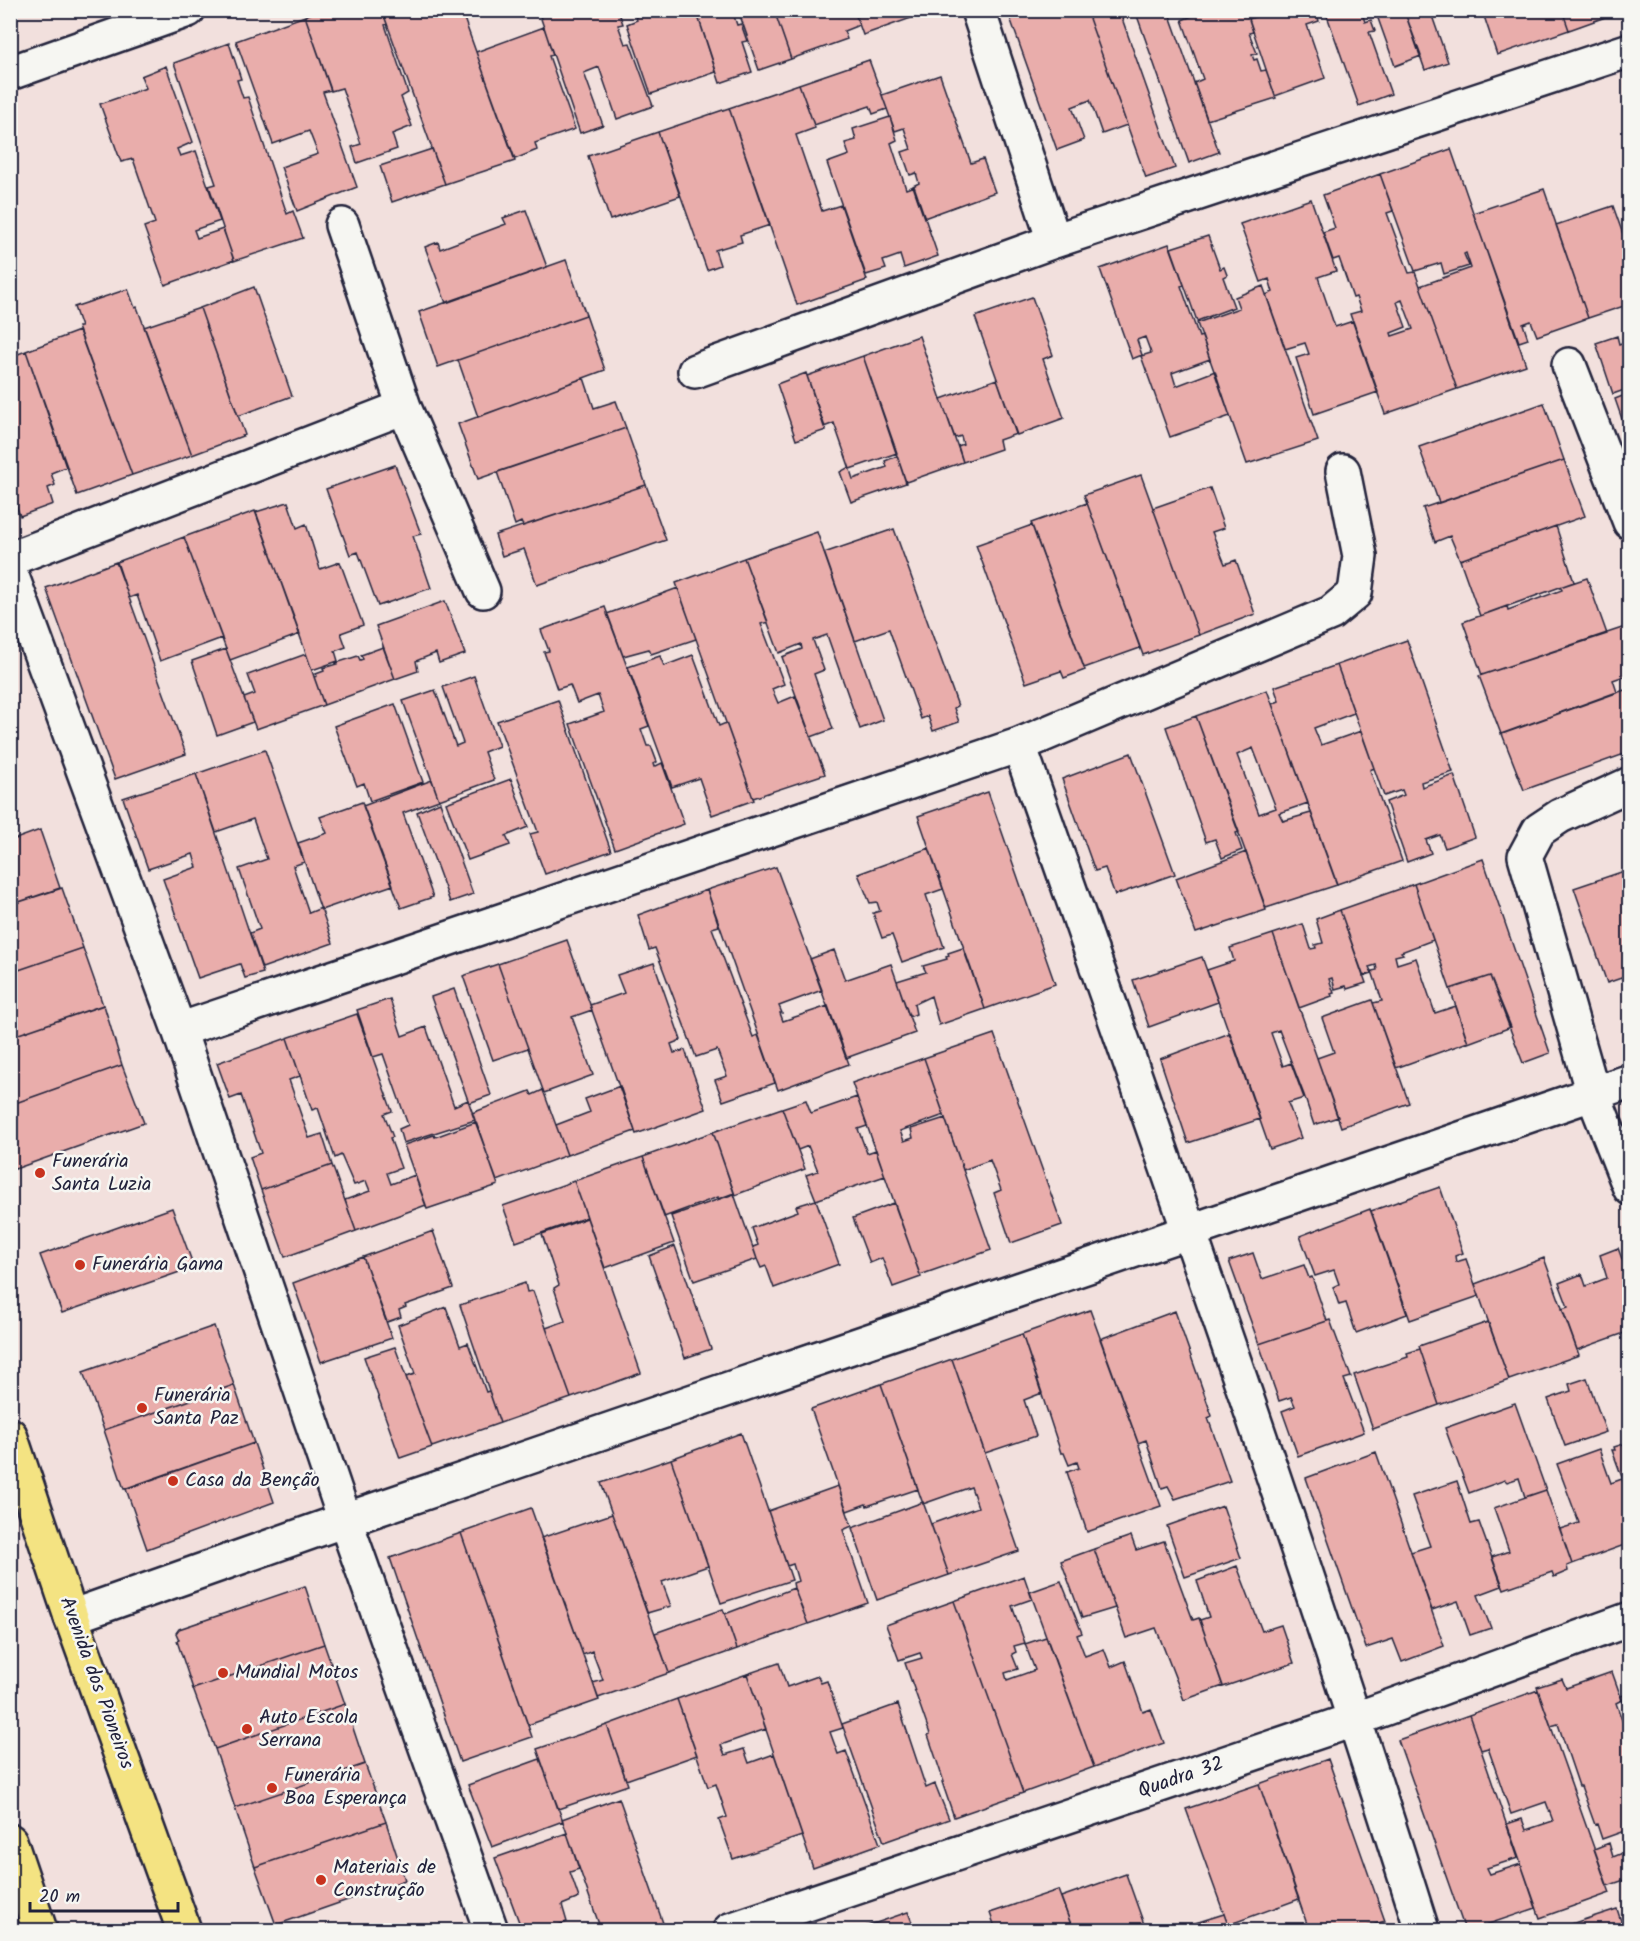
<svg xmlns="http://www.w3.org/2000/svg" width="1640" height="1941" font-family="Kalam,sans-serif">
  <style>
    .building { fill: #e9adab; stroke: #22223b; stroke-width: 1.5; fill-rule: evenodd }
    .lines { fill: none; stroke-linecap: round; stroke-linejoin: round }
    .minor-casing { stroke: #22223b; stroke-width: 38 }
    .major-casing { stroke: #22223b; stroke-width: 38 }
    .minor { stroke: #f6f6f2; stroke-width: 33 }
    .major { stroke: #f4e382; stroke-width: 33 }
    .poi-dot { fill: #c8321e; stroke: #f6f6f2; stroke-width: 2 }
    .labels { text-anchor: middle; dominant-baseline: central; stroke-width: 5; stroke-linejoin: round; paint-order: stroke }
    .poi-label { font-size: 20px; fill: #22223b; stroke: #f6f6f2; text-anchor: start }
    .street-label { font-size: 20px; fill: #22223b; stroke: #f6f6f2 }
  </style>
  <rect width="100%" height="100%" fill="#f2e0dd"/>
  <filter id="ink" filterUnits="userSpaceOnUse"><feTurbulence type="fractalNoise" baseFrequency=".0167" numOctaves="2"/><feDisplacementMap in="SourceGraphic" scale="12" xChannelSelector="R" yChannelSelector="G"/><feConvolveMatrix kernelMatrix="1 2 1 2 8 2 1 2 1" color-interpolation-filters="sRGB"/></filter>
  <g filter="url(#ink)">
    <!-- building -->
    <path class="building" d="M320,10h62l5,14 -2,1 23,68 -7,4 11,29 -20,8 5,15 -40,14 -5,-16 9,-3 -19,-56 -11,3 -26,-75z
      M382,10h79l54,151 -70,23z
      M538,10h80l5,14 -5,1 7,19 5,-1 23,63 -36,13 -18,-52 -15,6 19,52 -23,8z
      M633,10h63l20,62 -65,22 -24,-70 10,-4z
      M715,10h17l5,15 4,-1 6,17 -5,1 10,30 -32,11 -22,-67z
      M738,10h36l17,49 -32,11z
      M774,10h80l5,15 -15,6 3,8 -56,20z
      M854,10h77v1l-68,24z
      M1014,10h72l41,115 -25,9 -12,-34 -18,7 12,33 -27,10 -49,-138z
      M1086,10h33l56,158 -29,10z
      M1135,10h33l51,142 -30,11z
      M1246,10l7,22 -4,1 8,20 -5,2 2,5 3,-1 4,12 5,-1 10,28 -69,22 -13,-37 9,-4 -21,-59 25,-10z
      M1273,10h43l3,11 -12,4 18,53 -50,18 -26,-77z
      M1325,10h36l4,12 6,-2 4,11 -6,1 22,62 -32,12z
      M1375,10h29l17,46 -26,10z
      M1404,10h26l18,52 -23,8z
      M1482,10h80l7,20 -72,25z
      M1562,10h63l-56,20z
      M305,16l26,74 -8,2 34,95 -60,24 -16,-44 37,-13 -9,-23 -36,13 -37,-103z
      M544,27l9,28 -4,1 26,73 -40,14 2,7 -22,9 -39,-107z
      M229,43l12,36 -4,1 6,18 5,-1 39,117 6,-3 10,27 -69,23 -25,-75 7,-2 -42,-121z
      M869,60l18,49 -14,5 -3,-8 -56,19 -15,-41z
      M166,66l27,76 -16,7 3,7 16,-5 24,70 -26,9 3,8 26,-9 11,31 -69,25 -21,-58 11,-4 -22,-64 -12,3 -21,-58 46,-16 -5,-12z
      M940,75l31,88 12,-4 12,33 -71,26 -11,-32 6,-3 -3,-10 -6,2 -8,-23 9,-3 -7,-21 -9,3 -13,-36z
      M799,84l16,44 -19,7 26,76 19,-6 26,75 -70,25 -68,-197z
      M729,108l41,117 -30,10 2,7 -27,8 5,15 -13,5 -49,-138z
      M890,117l7,23 -6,3 15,46 8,-3 24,70 -34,12 -4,-13 -17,6 3,8 -20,6 -39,-112 22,-8 -4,-12 11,-3 -3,-11z
      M658,132l22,64 -70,24 -22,-64z
      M432,149l13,35 -53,18 -12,-36z
      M1451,149l75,216 -69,24 -37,-103 51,-18 -5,-15 -2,1 5,12 -25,8 -3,-11 -26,8 -35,-97z
      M1380,174l13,37 -6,2 22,60 6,-1 42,117 -72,25 -35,-100 11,-3 -5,-14 -3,1 -14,-40 -6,2 -10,-28 12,-4 -12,-33zM1402,300l11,29 -21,7 -1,-3 15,-6 -9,-25z
      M1544,189l44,129 -51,18 -6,-15 -8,3 5,15 -9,3 -46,-129z
      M1311,199l25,72 -18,6 17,50 18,-6 25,71 -64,22 -18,-56 13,-4 -4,-11 -20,6 -19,-54 7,-3 -4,-13 -8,3 -21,-58z
      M1613,206l17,48v50l-42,14 -32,-93z
      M526,210l21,57 -101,36 -21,-56 13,-5 2,7 66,-25 -3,-6z
      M1208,236l12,33 4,-2 3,8 -4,2 11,30 -37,14 -26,-73z
      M1169,244l15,41 -3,1 18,51 3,-1 8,23 -38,14 4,13 39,-15 15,45 -60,21 -29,-81 10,-3 -6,-16 -8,3 5,15 -10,4 -32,-90z
      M566,260l20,55 -148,52 -19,-55z
      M1263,286l55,155 -71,23 -50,-141 42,-15 -4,-11z
      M254,287l38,109 -54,20 -38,-108z
      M128,289l7,19 2,-1 55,148 -60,20 -54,-148h3l-7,-20z
      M1032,297l21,58 -10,4 21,59 -47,17 -42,-118z
      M200,308l45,127 -53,20 -48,-128z
      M586,315l19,55 -127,47 -20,-57z
      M79,331l53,144 -55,20 -51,-144z
      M919,336l44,126 -57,20 -43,-126z
      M1617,336l2,8 11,-4v48l-17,6 -17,-51z
      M26,351l40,116 -15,6 4,12 -7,3 5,16 -33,12 -10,-28v-131z
      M863,356l34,97 -47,16 -16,-46 -10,4 -17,-51z
      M806,373l20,57 -30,10 -19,-56z
      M584,378l10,30 22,-7 10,27 -148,51 -20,-55z
      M997,379l19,55 -17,6 2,9 -38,13 -5,-16 5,-2 -2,-8 -6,2 -14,-39z
      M1630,393v49l-15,-43z
      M1544,403l20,57 -125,43 -20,-56z
      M626,428l20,57 -123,41 -2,-4 -6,3 -18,-53z
      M897,456l9,27 -55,19 -11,-30 9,-5 4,12 34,-12 -2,-6z
      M1564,460l21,56 -125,44 -10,-24 -15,6 -12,-34z
      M395,465l26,69 -8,2 18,52 -53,18 -20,-54 -8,3 -24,-66z
      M1141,475l58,160 -56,20 -59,-160z
      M646,485l20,55 -129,45 -13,-36 -22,7 -7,-21z
      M1210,488l14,40 -12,4 13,32 11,-4 19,54 -56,21 -46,-127z
      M288,502l9,26 9,-4 14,45 20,-7 23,63 -22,8 5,14 -11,4 3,10 -26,9 -56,-158z
      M1087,503l53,145 -56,20 -53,-145z
      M255,511l45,123 -70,26 -46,-123z
      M1032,525l53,145 -21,8 -3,-7 -35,12 -50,-138z
      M1556,526l18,56 -94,34 -20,-56z
      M894,529l64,177 -4,2 5,14 -26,9 -5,-15 -7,3 -32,-90 -34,12 -31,-88z
      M817,532l66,188 -23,9 -33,-94 -14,5 11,30 -10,4 19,55 -22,8 -29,-80 20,-8 -1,-5 -22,9 -35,-95z
      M184,537l38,101 -62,23 -23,-66 -8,3 -12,-36z
      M744,558l24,64 -7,2 23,60 -12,5 6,14 17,-7 30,78 -72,24 -77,-215z
      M116,562l70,192 -71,25 -69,-191z
      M1587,578l20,56 -125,41 -19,-53 44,-16 1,4 54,-20 -2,-3z
      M678,588l18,51 -45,15 -2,-5 -26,7 -16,-42z
      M445,601l20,53 -26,9 -3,-10 -20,8 2,10 -23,8 -19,-53z
      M605,607l44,119 -8,3 6,17h4l6,16 -4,2 1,3 8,-4 22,61 -69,25 -45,-125 34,-12 -6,-17 -21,8 -7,-18 -13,4 -13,-37 5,-1 -8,-21z
      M1625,627l5,14v33l-17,6 4,12 -116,42 -22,-58z
      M1407,640l46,132 -32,10 1,5 32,-12 21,62 -30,11 -5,-13 -14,5 5,13 -24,9 -21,-60 18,-7 -2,-5 -18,6 -47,-131z
      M383,647l12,32 -71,26 -10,-28 3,-1 -1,-2 8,-3 -1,-3 14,-4 -1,-1 22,-7 2,4 3,-1 -2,-4z
      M226,649l27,73 -36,13 -25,-74z
      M306,654l18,51 -68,24 -12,-31 11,-4 -7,-19z
      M693,655l26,71 7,-3 27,75 1,2 -42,15 -13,-37 -27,9 -44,-120 32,-11 4,10z
      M1337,665l17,48 -40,15 7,17 40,-14 13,37 -4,2 32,91 -65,23 -65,-180 7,-3 -5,-14z
      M474,676l25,70 -15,6 10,28 -55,20 -36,-99 32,-11 21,56 7,-3 -20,-56z
      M1630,688v64l-106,38 -22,-56z
      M1267,690l41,113 -29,10 4,8 28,-8 26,72 -71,23 -70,-192zM1253,748l23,60 -17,6 -22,-59z
      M558,700l53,151 -66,23 -15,-40 8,-2 -41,-111z
      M395,704l28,78 -53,19 -6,-18 -7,3 -23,-60z
      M1196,716l43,116 -3,1 6,17 -20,8 -7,-19 -9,3 -40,-115z
      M265,750l39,112 -11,4 16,47 12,-5 12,35 -71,25 -12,-35 10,-4 -21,-60 28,-10 -14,-40 -37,13 -20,-58z
      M1131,753l44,121 -60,21 -10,-27 -10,3 -33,-92z
      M196,774l67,199 -18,5 -5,-14 -42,14 -35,-99 34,-12 -4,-13 -45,15 -25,-71z
      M511,779l17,48 -22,9 4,9 -42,15 -22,-57z
      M432,780l7,20 -36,13 30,84 -32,11 -38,-102z
      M988,792l67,192 -70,25 -67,-193z
      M362,802l31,83 -72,25 -23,-67 29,-10 -7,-16z
      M440,802l33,92 -23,8 -33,-90z
      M40,830l20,58 -50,17v-64z
      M929,848l14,41 -17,6 18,52 -42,15 -10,-27 -10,3 -9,-25 7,-2 -3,-9 -7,1 -12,-29z
      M1246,852l20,58 -70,23 -20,-55z
      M1483,859l67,194 -27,10 -33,-87 -40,13 -36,-105z
      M776,867l46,123 -43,16 3,7h-2l3,8 45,-15 21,58 -71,26 -71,-200z
      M1630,869v106l-23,8 -33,-95z
      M1414,884l19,56 -32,12 2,2 -8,2 2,8 19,-6 19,55 21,-7 12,36 -72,26 -23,-65 9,-2 -10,-30 5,-1 -1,-5 -7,2 3,6 -9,3 -23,-66z
      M62,888l21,60 -73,25v-68z
      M707,890l12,36 -7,2 41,109 5,-2 17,48 -52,18 -8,-21 12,-4 -10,-26 -21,7 -41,-109 -6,2 -11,-35z
      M1340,910l26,73 -19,6 -1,-3 -11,3 -3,-11 -3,1 5,14 -3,1 1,2 -33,12 -26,-74 30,-10 8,25 5,-1 -1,-3 8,-2 -7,-24z
      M1273,934l65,183 -24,8 -10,-30 -25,-65 -8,3 12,33 8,-3 13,35 -16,5 13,35 -31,11 -63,-179 27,-9 -4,-13z
      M567,940l25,70 -20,7 21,58 -49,18 -46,-129z
      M83,948l20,57 -93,32v-64z
      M963,948l22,61 -46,16 -8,-29 -17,8 2,10 -7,3 -12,-36 29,-9 -3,-6 24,-7 -1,-2 3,-1 -1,-3z
      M834,950l11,30 46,-16 24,69 -69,25 -36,-99z
      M1202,957l16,45 -69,25 -16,-47z
      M654,963l27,77 -10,4 3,9 11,-3 21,59 -70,25 -46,-129 34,-12 -7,-18z
      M498,964l30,84 -35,12 -30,-84z
      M1490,976l21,51 -43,16 -18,-54z
      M454,989l37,106 -22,8 -38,-106z
      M390,999l12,37 24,-9 28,79 14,-6 7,20 -72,23 -4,-14 9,-4 -25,-71 -10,3 -16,-47z
      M1372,1000l37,103 -68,24 -24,-69 17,-6 -12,-34z
      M104,1005l18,60 -112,40v-68z
      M357,1014l35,97 -8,3 9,23 -3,1 11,30 -14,5 4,11 24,-9 11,30 -70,26 -11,-31 25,-9 -4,-10 -12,4 -13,-30 -6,3 -17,-50 -6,2 -25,-72z
      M1230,1033l30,86 -72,24 -28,-84z
      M994,1034l68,191 -51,18 -17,-50 7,-3 -11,-30 -27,10 -39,-112z
      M287,1038l13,38 -11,4 20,58 13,-4 10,31 -71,25 -11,-33 11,-4 -20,-58 -11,4 -13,-36z
      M924,1058l20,57 -44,16 4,10 9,-3 -2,-9 34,-11 46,132 -71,25 -68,-192z
      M122,1065l22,58 -129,46 -5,-11v-53z
      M620,1086l15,45 -68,24 -11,-30 34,-13 -5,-13z
      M543,1090l24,65 -70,26 -25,-68 58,-22 2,4z
      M857,1097l10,29 -9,3 9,24 9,-3 9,26 -69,24 -10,-25 12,-4 -10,-25 -10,4 -16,-42 24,-8 5,13z
      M782,1108l23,61 -70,26 -22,-63z
      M476,1122l22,63 -71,24 -23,-64 30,-10 1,2z
      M713,1132l21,61 -16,6v-2l-54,20 -21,-60z
      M643,1157l31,86 -69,25 -31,-87z
      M332,1165l24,66 -71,26 -24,-67z
      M574,1181l13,36 -71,25 -13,-36z
      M1440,1187l23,66 -8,3 1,6 10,-3 13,37 -69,24 -39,-109z
      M734,1194l23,65 -63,22 -23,-65z
      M816,1200l23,64 -65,24 -8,-22 -5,2 -4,-9 -4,-12 5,-2 -6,-17 46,-17 -2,-5z
      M894,1203l27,74 -28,10 -11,-29 -12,5 -17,-45z
      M172,1208l22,59 -132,46 -22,-58z
      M1370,1209l37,105 -51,19 -10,-30 -7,2 -6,-18 6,-3 -5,-14 -19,6 -15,-40z
      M587,1218l54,155 -70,25 -25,-70 19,-7 -11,-33 5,-3 -17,-51z
      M433,1231l20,57 -48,17 1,2 -7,3 2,7 -14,5 -24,-65z
      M675,1246l36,103 -26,9 -36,-102z
      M1618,1248l12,33v50l-53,19 -15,-41 6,-2 -9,-24 23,-9 4,12 21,-8 -7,-23z
      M1253,1253l9,26 42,-14 5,13 3,-1 15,44 -68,23 -30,-83z
      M363,1257l29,81 -71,24 -28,-79z
      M1544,1258l35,97 -70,25 -34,-96z
      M525,1283l2,9 6,-1 38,107 -71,25 -40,-118z
      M446,1307l14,39 8,-3 18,49 3,-1 11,32 -68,24 -26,-70 9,-3 -17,-49z
      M1090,1310l71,196 -74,26 -20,-60 12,-4 -2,-6 -8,3 -5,-12h-3l-39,-119z
      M1175,1311l37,105 -4,2 22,63 -55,18 -7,-13 -6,2 -16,-48 -8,3 -38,-104z
      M1330,1320l21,57 -7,2 20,53 -66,24 -16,-45 13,-5 -4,-9 -12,4 -20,-57z
      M1488,1322l21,58 -70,25 -20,-59z
      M214,1326l20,59 -130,45 -21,-58z
      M1022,1334l20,59 -18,7 12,36 -51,17 -33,-94z
      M395,1347l37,100 -32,11 -36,-101z
      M1420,1349l19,56 -66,24 -19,-54 54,-18 -1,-4z
      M952,1359l67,192 -70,24 -18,-51 47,-17 -7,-20 -48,17 -42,-120z
      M1587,1378l19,54 -41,14 -17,-47 23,-8 -2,-7z
      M881,1384l37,105 -51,17 -1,-2 -19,7 -36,-102z
      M234,1385l20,58 -130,46 -20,-59z
      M1515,1403l31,87 -21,7 -6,-19 -12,4 -2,-2 -36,13 -24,-65z
      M741,1433l51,147 -71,23 -50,-144z
      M1630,1442v57l-18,-49h3l-1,-3z
      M254,1443l20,59 -127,47 -21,-60z
      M1599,1449l12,34 11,-4 8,20v3l-5,2 5,12v27l-58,21 -12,-35 19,-6 -22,-59z
      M1376,1452l68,194 -42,16 -9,-23 -27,9 -60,-170z
      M671,1459l37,107 -46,16 9,24 -24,7 -46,-130z
      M1457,1481l14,43 8,-2 23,64 -24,9 13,33 -21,7 -12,-34 -26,9 -21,-58 19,-6 -18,-50z
      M838,1486l13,38 1,2 -9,4 25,73 -60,21 -14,-36 -1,-5 5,-2 -5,-17 -6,2 -19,-55z
      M1546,1490l26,74 -5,2 1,5 -14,6 -2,-5 -48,17 -12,-32 17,-6 -15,-43z
      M923,1502l26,73 -72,25 -25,-72z
      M1223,1506l18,52 -56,19 -18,-51z
      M531,1508l68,192 -71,25 -67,-192z
      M612,1514l57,159 -71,25 -5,-15 10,-3 -11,-29 -9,4 -42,-117z
      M461,1533l71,204 -72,25 -70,-204z
      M1131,1536l5,14 28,-9 29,79 6,-2 24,68 -39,14 -28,-72 -30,10 -32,-89z
      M1094,1549l21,59 -33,10 -21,-57z
      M1237,1566l25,65 19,-6 13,38 -71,24 -23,-67 9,-3 -12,-36z
      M1024,1576l8,23 -20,7 13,37 -11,3 2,6 -4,2 6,15 -13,4 2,7 28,-10 -10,-26 21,-7 48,130 -71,26 -69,-192z
      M1061,1581l21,52 -5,2 8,21 19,-7 7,18 14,-6 18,51 8,-3 13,34 -70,24 -64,-175z
      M305,1586l19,58 -131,45 -16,-48 2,-1 -3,-7 3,-4z
      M794,1588l14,36 -71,25 -12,-35z
      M954,1601l69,192 -69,24 -12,-35h2l-16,-47 2,-1 -25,-71 17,-5 -2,-5 -21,7 -13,-35z
      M723,1609l14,40 -68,24 -14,-40z
      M324,1644l21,60 -130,45 -22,-60z
      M779,1663l8,24 31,-11 3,7 6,-2 16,47 -13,4 8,22 8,-3 34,93 -67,24 -66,-194z
      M1612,1672l10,28 -6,3 14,40v86l-28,10 -5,-15 -2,1 -14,-39h-2l-21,-62 -7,2 -14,-39 25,-8 4,9z
      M747,1674l19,55 -45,16 4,10 19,-6 5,14 25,-9 28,82 -69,23 -14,-39 8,-3 -11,-33 -8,3 -31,-88z
      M1538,1690l72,203 -70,25 -33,-94 15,-5 4,11 27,-9 -7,-19 -35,12 -23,-66 -7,2 -12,-35z
      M1630,1693v30l-9,-27z
      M677,1699l20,56 -71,25 -19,-55z
      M345,1704l20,60 -130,44 -20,-59z
      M898,1704l28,84 9,-4 14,35 -65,23 -42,-118z
      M1469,1715l49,143 -31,10 3,6 31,-10 15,44 -65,22h-6l-67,-190z
      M607,1725l21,60 -70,24 -21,-60z
      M540,1759l23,62 -71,26 -24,-62z
      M1328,1759l57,162 -28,9h-48l-50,-146z
      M365,1764l21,58 -131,45 -20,-59z
      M1259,1784l40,115 -71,26 -42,-116z
      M619,1798l44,125 -21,7h-41l-39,-111z
      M386,1822l19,58 -129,45 -21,-58z
      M567,1833l12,36 -9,3 9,26 -17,7 5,17 -23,8 -3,-4 -12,4h-7l-27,-72z
      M1609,1843l4,14 17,-7v28l-23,8 -13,-37z
      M1126,1874l20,56h-73l-12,-33z
      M1058,1890l15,40h-77l-6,-17z
      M1617,1909l7,21h-69l25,-9z
      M908,1912l7,18h-59z
      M1224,1914l6,16h-57z"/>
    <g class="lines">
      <defs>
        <path id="minor" d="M10,73l178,-63
          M342,225l62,182 79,184
          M1054,241l576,-191
          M1569,365l61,157
          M695,371l359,-130 -76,-231
          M10,559l394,-152
          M10,571l169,459 166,490 146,410
          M1019,745c138,394 278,787 403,1185
          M1630,784l-70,32 -21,14 -14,26 68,238 37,94
          M179,1030l840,-285 312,-132 24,-20 5,-37 -17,-85
          M71,1617l274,-97 1285,-439
          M730,1930l626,-211 274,-100"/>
        <path id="major" d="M10,1435l61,182 113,313
          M10,1841l30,89"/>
      </defs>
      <!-- minor casing -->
      <use href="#minor" class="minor-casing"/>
      <!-- major casing -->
      <use href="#major" class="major-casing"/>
      <!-- minor -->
      <use href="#minor" class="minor"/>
      <!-- major -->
      <use href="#major" class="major"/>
    </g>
  </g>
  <!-- markers -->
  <g class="poi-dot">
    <circle cx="40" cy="1173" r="6"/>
    <circle cx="80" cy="1265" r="6"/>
    <circle cx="142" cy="1408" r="6"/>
    <circle cx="173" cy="1481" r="6"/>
    <circle cx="223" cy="1673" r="6"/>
    <circle cx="247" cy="1729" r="6"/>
    <circle cx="272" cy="1788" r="6"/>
    <circle cx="321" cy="1880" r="6"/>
  </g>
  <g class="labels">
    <!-- poi labels -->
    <g class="poi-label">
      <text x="52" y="1162">Funerária<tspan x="52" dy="23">Santa Luzia</tspan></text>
      <text x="92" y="1265">Funerária Gama</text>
      <text x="154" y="1396">Funerária<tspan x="154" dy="23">Santa Paz</tspan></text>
      <text x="185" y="1481">Casa da Benção</text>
      <text x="235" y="1673">Mundial Motos</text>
      <text x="259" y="1718">Auto Escola<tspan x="259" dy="23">Serrana</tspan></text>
      <text x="284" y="1776">Funerária<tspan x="284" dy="23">Boa Esperança</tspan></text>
      <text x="333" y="1868">Materiais de<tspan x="333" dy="23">Construção</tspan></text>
    </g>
    <!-- street labels -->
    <g class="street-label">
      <text transform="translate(96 1683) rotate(70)">Avenida dos Pioneiros</text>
      <text transform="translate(1181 1778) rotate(-19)">Quadra 32</text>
    </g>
  </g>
  <!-- margin -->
  <rect width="1640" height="1941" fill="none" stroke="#f6f6f2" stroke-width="36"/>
  <rect x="18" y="18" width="1604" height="1905" fill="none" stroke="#22223b" stroke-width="2" filter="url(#ink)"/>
  <!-- scale -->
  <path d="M30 1902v9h148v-9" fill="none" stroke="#22223b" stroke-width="3"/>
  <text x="39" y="1902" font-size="18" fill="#22223b" stroke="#f6f6f2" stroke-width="4.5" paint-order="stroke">20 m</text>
</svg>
